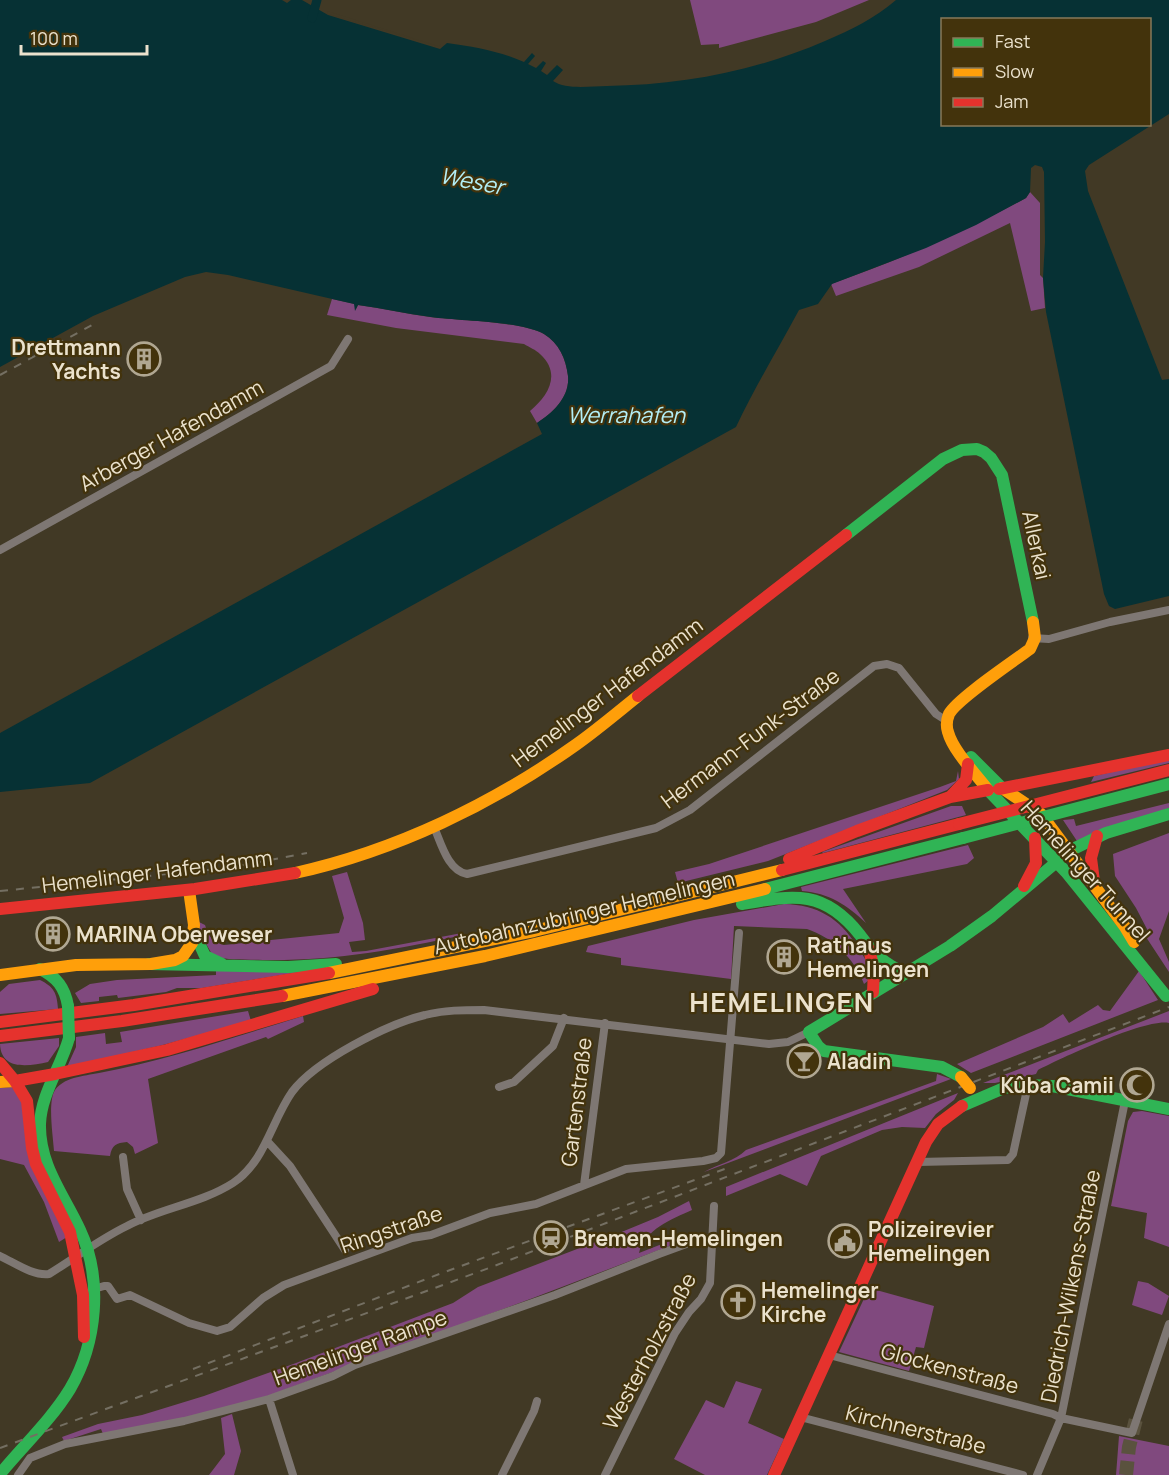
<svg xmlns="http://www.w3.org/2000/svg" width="1169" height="1475" font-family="Manrope,sans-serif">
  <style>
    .green { fill: #80497e }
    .water { fill: #063134; fill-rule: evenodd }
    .pier { fill: #413925 }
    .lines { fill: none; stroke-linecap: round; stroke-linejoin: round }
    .canal { stroke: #063134; stroke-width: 9 }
    .primary-tunnel { stroke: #5a523e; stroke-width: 14; stroke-dasharray: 14 7; stroke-linecap: butt }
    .street { stroke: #7e7773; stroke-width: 8 }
    .fast { stroke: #30b455; stroke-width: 12 }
    .slow { stroke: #ff9f0a; stroke-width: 12 }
    .jam { stroke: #e5322d; stroke-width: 12 }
    .rail { stroke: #746f62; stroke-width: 2; stroke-dasharray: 8 8; stroke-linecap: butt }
    .fast-bridge { stroke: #30b455; stroke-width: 12 }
    .slow-bridge { stroke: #ff9f0a; stroke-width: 12 }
    .jam-bridge { stroke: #e5322d; stroke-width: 12 }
    .labels { text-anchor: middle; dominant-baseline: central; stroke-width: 4.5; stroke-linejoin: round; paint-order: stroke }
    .poi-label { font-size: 21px; font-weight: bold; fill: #ebe2cd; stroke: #43330c; text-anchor: start }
    .street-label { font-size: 21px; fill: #ebe2cd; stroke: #43330c }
    .water-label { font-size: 22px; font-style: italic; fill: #b3eff7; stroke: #43330c }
    .district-label { font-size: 27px; font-weight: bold; letter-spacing: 1.5px; fill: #ebe2cd; stroke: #43330c }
  </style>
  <rect width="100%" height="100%" fill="#413925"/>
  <!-- green -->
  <path class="green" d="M690,0h179l-53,22 -97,26v-4l-18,1z
    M1030,192l10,11v72l3,3 2,30 -14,3 -21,-88 -91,44 -83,29 -5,-12c68,-24 132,-52 195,-86z
    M332,299l23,5 1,5 2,-4c24,3 48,9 72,12 30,4 90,4 114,17 15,9 22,25 24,42 2,21 -15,37 -31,47l-7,-12c18,-15 32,-37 10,-57 -4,-4 -11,-7 -16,-10l-128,-16 -69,-13z
    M1169,759v4l-78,19 3,-6z
    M958,771l1,8 -12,11 -179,71 -90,22 -3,-11 34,-8 231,-77 16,-6z
    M1169,803v5l-92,33 -14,-21 11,-1 2,7z
    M951,806h11l4,9 -143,38 -1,-1z
    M1169,833v78l-10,28 10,23v10l-23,-35 2,-6 -12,-23 -21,-32 -2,-22z
    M968,845l6,13 -7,6 -124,25 23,34c-19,-18 -37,-30 -64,-32l-1,-4z
    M347,872l16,51 2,17 -16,2 3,10 14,-1 96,-18 1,2c-69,15 -129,26 -200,25 -17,-1 -34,1 -50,-4l-13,-23 -1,-11 6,3c4,12 7,17 19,20l115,-12 5,-15 -12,-42z
    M784,904c34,1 55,14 73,42 9,15 13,17 12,34l-5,4c-9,-25 -32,-47 -57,-55l-73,-3 -3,53 -110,-14v-7l-35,-6 2,-6 106,-26z
    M332,967l-130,21h-25l-11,4 -48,6 -1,-3 -18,2v4l-18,2 -6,-10 15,-9 27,-4 99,-5v-6z
    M1139,971l19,29 -187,73 -14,-9 86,-37 20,-13 6,9 29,-18 5,5 7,1z
    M40,980c14,7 17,13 18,29l-58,5v-22l9,-8z
    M248,1011l3,10 -92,25 -92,21 9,-20v-10l29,-4 1,11 16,-2 -2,-10z
    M1169,1011v12c-23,-5 -107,35 -131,47l-2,4 -41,9h-12z
    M303,1016l1,6 -36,17 -2,-2 -118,42 10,64 -23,11 -2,-7 -6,-5c-11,1 -15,3 -17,14l-56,-5c-1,-15 -6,-46 0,-59 8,-15 30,-16 45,-19 69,-13 136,-36 204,-57z
    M59,1038v8l-11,16c-19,4 -47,9 -48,-18z
    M937,1074l14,5 -247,93c14,-8 31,-11 42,-22l190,-69z
    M12,1087l11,14 44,136 -8,5 -15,-40 -20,-37 -24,-6v-71z
    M958,1093l-4,7 -18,14 -11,14 -23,-1 -20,3 -61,26 -14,30 -27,-12 -54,22v-9z
    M1142,1111l27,5v131l-25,-9 3,-25 -36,-7 17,-85 5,-9z
    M689,1201l3,9c-20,9 -48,20 -53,43l46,-18v5l-152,58 -265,98 -80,21 -85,17 -2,-5 -37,12 -2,-4 36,-13 44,-9 62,-19 92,-33 157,-60 25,-16 146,-56 34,-14z
    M1138,1281l10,2 21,13 -7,19 -30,-10z
    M869,1288l65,18 -10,42 -8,-1 -7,24 -70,-19z
    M736,1381l26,8 -14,34 36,16 -17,36h-62l-31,-16 32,-59 18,8z
    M232,1414l9,37 -7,24h-25l16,-21 -4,-36z
    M1119,1436l50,10v29h-53z"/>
  <!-- water -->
  <path class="water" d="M0,0h282l5,3 4,-3h11l26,15 112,34 7,-6c28,4 52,8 77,19l8,-9 3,3 -7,8 8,4 7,-7 3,2 -5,8 6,4 10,-10 6,5 -10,11c13,9 38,5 54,5 75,-1 149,-15 218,-45 26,-11 50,-23 71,-41h273v114l-80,51 -4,6 3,20 74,189 7,-1v217l-54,13 -6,-3 -5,-12 -58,-282 -3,-34 2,-36 -1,-70 -2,-5 -7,-2 -4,3 -1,24 -4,6 -50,27 -50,23 -94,36 -14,20 -19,6c-21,39 -44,77 -63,117l-646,356 -90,9v-59l542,-299 -5,-11c16,-10 33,-26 31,-47 -2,-17 -9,-33 -24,-42 -23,-13 -85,-13 -113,-17 -25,-3 -49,-9 -73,-12l-3,6 -1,-7 -126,-29 -22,-3 -21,5 -92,39 -93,51zM942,20h208v104h-208z"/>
  <!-- pier -->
  <path class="pier" d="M327,11l108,34 5,1 1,-2v3l-113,-33z"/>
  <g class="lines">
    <!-- canal -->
    <path class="canal" d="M312,18l5,-18"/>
    <!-- primary-tunnel -->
    <path class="primary-tunnel" d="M1126,1475l3,-28 7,-28"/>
    <!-- street -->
    <path class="street" d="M0,550l331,-184 17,-27
      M1032,638l17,1 61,-17 59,-12
      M434,827c7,16 14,44 33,47l189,-46 34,-18 184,-144 13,-2 12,4 37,46 11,7
      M499,1087l15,-5 39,-36 11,-28
      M267,1141l23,25 55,84
      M123,1157l4,32 14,31
      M918,1162l90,-2 5,-6 15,-69
      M584,1185l21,-162
      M0,1256c15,7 33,20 49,18 26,-16 51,-35 78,-48 34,-18 73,-22 106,-43 32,-21 38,-61 59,-91 23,-31 95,-68 133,-77 19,-5 39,-5 59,-5l285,34 19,-2 21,-10
      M94,1289l10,-3h4l9,13 13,-4 59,28 28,8 13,-4 33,-29 21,-13 128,-47 19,-3 59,-22 46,-9 90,-35 77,-8 13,-3 5,-5 18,-220
      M829,1355l224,59 8,4 71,15 37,-109
      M269,1399l24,76
      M800,1417l223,58
      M18,1475l12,-17 35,-14 119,-23 85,-22 64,-23 22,-11 200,-70 104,-41 41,-15 14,-1
      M502,1475l32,-64 3,-10
      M605,1475l70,-142 14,-21 12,-13 9,-16 4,-77
      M1037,1475l24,-57 64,-317"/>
    <!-- fast -->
    <path class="fast" d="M846,535l97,-76 19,-9 15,-1 7,3 7,6 11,17 31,147
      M971,757l31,31
      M988,790l78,82 100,124
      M765,889l198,-51
      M742,904c52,-9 82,-15 118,31 13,18 25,30 46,38
      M194,932l11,24 17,8
      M149,964l139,3 48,-3
      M40,969c17,8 25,19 28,37
      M906,973l-97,59 9,14 6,5 118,16 19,10
      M906,973l44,-27 42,-30 79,-66 35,-17 63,-19
      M962,1106l42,-18 24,-3 24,1 117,23
      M0,1474c23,-28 51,-54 70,-85 27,-46 33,-110 10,-159 -16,-35 -41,-65 -40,-106 1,-30 21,-57 29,-86"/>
    <!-- slow -->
    <path class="slow" d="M1002,788l39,26 84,113 9,15
      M988,790c-12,-16 -35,-39 -40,-58 -2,-6 -1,-13 1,-18 8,-15 65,-53 81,-65l5,-11 -2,-16
      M295,873c100,-22 198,-69 282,-129 21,-15 41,-32 61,-48
      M329,973l205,-42 248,-61
      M0,975l76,-10 75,-1 24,-4 8,-4 9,-13 2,-18 -5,-35
      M282,996l203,-40 280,-67
      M0,1082l15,-1"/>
    <!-- jam -->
    <path class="jam" d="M638,696l208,-161
      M999,789l170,-34
      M950,797l16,-17 2,-16
      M789,859l68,-28 93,-34 38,-7
      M782,870l177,-46
      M1094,881l-3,-23 6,-22
      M1024,886l12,-23 -1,-25
      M0,909l195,-20 100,-16
      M869,949l5,21 -1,22
      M0,1022l134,-17 195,-32
      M0,1036l122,-15 160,-25
      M0,1063l15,18 12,20 5,47 4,16 34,68 13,63 1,42
      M55,1074l112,-24 206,-61
      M15,1081l40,-7
      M774,1475l152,-333 12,-18 24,-18"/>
    <!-- rail -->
    <path class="rail" d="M0,375l94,-51
      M0,891l227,-23 80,-15
      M193,1369l249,-96 288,-106
      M0,1448l489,-180 680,-261"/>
    <!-- fast-bridge -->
    <path class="fast-bridge" d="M963,838l206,-54
      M68,1006l1,32"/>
    <!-- slow-bridge -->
    <path class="slow-bridge" d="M961,1077l9,11"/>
    <!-- jam-bridge -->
    <path class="jam-bridge" d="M959,824l210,-54"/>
  </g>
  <!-- icons -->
  <defs>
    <symbol id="building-ring" viewBox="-11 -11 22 22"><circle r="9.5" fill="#43330c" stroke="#b0a792" stroke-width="1.5"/><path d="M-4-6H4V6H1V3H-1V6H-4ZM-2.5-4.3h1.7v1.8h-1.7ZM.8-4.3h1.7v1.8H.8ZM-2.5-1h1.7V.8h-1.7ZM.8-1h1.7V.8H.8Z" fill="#b0a792"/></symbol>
    <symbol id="bar-ring" viewBox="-11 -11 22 22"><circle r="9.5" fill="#43330c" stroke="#b0a792" stroke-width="1.5"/><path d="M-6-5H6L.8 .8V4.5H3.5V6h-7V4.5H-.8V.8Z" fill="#b0a792"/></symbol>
    <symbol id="mosque-ring" viewBox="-11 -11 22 22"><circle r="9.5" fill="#43330c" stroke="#b0a792" stroke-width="1.5"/><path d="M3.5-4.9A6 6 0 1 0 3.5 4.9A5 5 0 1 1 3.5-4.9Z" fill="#b0a792"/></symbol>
    <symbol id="station-ring" viewBox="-11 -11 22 22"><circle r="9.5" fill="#43330c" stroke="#b0a792" stroke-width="1.5"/><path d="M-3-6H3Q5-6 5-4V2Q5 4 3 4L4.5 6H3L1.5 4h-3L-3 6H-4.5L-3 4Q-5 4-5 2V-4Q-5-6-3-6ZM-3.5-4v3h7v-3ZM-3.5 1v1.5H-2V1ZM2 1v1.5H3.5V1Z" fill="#b0a792"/></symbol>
    <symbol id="civic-ring" viewBox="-11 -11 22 22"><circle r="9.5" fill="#43330c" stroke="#b0a792" stroke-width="1.5"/><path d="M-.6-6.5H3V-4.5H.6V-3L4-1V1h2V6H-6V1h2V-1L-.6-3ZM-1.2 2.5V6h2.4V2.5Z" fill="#b0a792"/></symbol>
    <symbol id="church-ring" viewBox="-11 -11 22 22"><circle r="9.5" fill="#43330c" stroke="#b0a792" stroke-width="1.5"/><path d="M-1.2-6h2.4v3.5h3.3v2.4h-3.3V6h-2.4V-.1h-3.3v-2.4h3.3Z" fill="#b0a792"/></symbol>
  </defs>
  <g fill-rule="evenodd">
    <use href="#building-ring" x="125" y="340" width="38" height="38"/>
    <use href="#building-ring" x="34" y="915" width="38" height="38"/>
    <use href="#building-ring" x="765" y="938" width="38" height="38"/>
    <use href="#bar-ring" x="785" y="1042" width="38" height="38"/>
    <use href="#mosque-ring" x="1118" y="1066" width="38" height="38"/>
    <use href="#station-ring" x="532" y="1219" width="38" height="38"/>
    <use href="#civic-ring" x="826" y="1222" width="38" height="38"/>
    <use href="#church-ring" x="719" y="1283" width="38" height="38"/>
  </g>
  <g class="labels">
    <!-- poi labels -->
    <g class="poi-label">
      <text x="121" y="347" text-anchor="end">Drettmann<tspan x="121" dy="24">Yachts</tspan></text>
      <text x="76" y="934">MARINA Oberweser</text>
      <text x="807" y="945">Rathaus<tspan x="807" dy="24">Hemelingen</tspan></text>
      <text x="827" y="1061">Aladin</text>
      <text x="1114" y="1085" text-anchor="end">Kûba Camii</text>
      <text x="868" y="1229">Polizeirevier<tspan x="868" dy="24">Hemelingen</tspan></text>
      <text x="574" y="1238">Bremen-Hemelingen</text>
      <text x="761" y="1290">Hemelinger<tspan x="761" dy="24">Kirche</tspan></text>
    </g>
    <!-- street labels -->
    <g class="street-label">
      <text transform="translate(171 435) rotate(-29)">Arberger Hafendamm</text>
      <text transform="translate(1037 545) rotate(78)">Allerkai</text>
      <text transform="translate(607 692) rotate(-37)">Hemelinger Hafendamm</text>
      <text transform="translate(750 738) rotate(-37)">Hermann-Funk-Straße</text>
      <text transform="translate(157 871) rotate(-7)">Hemelinger Hafendamm</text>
      <text transform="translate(1086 871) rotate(48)">Hemelinger Tunnel</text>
      <text transform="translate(584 912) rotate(-13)">Autobahnzubringer Hemelingen</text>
      <text transform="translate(576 1102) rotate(-83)">Gartenstraße</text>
      <text transform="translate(391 1229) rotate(-19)">Ringstraße</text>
      <text transform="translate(1070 1286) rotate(-79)">Diedrich-Wilkens-Straße</text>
      <text transform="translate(360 1347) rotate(-20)">Hemelinger Rampe</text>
      <text transform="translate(649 1351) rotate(-62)">Westerholzstraße</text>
      <text transform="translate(950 1368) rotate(15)">Glockenstraße</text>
      <text transform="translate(916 1429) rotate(14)">Kirchnerstraße</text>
    </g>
    <!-- water labels -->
    <g class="water-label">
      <text transform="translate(472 181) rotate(11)">Weser</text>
      <text x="626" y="415">Werrahafen</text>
    </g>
    <!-- district labels -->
    <g class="district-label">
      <text x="782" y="1001">HEMELINGEN</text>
    </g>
  </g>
  <!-- legend -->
  <rect x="941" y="18" width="210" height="108" fill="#43330c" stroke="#867959" stroke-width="1.5"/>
  <rect x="953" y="38" width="30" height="9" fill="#30b455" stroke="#867959" stroke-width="1.5"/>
  <text x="995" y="48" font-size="18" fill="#ebe2cd">Fast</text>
  <rect x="953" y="68" width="30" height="9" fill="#ff9f0a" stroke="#867959" stroke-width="1.5"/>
  <text x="995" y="78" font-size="18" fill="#ebe2cd">Slow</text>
  <rect x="953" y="98" width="30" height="9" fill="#e5322d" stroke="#867959" stroke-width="1.5"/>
  <text x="995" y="108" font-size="18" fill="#ebe2cd">Jam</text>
  <!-- scale -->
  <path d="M21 45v9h126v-9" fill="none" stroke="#ebe2cd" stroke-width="3"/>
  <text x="30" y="45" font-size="18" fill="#ebe2cd" stroke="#43330c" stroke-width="4.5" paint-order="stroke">100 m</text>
</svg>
